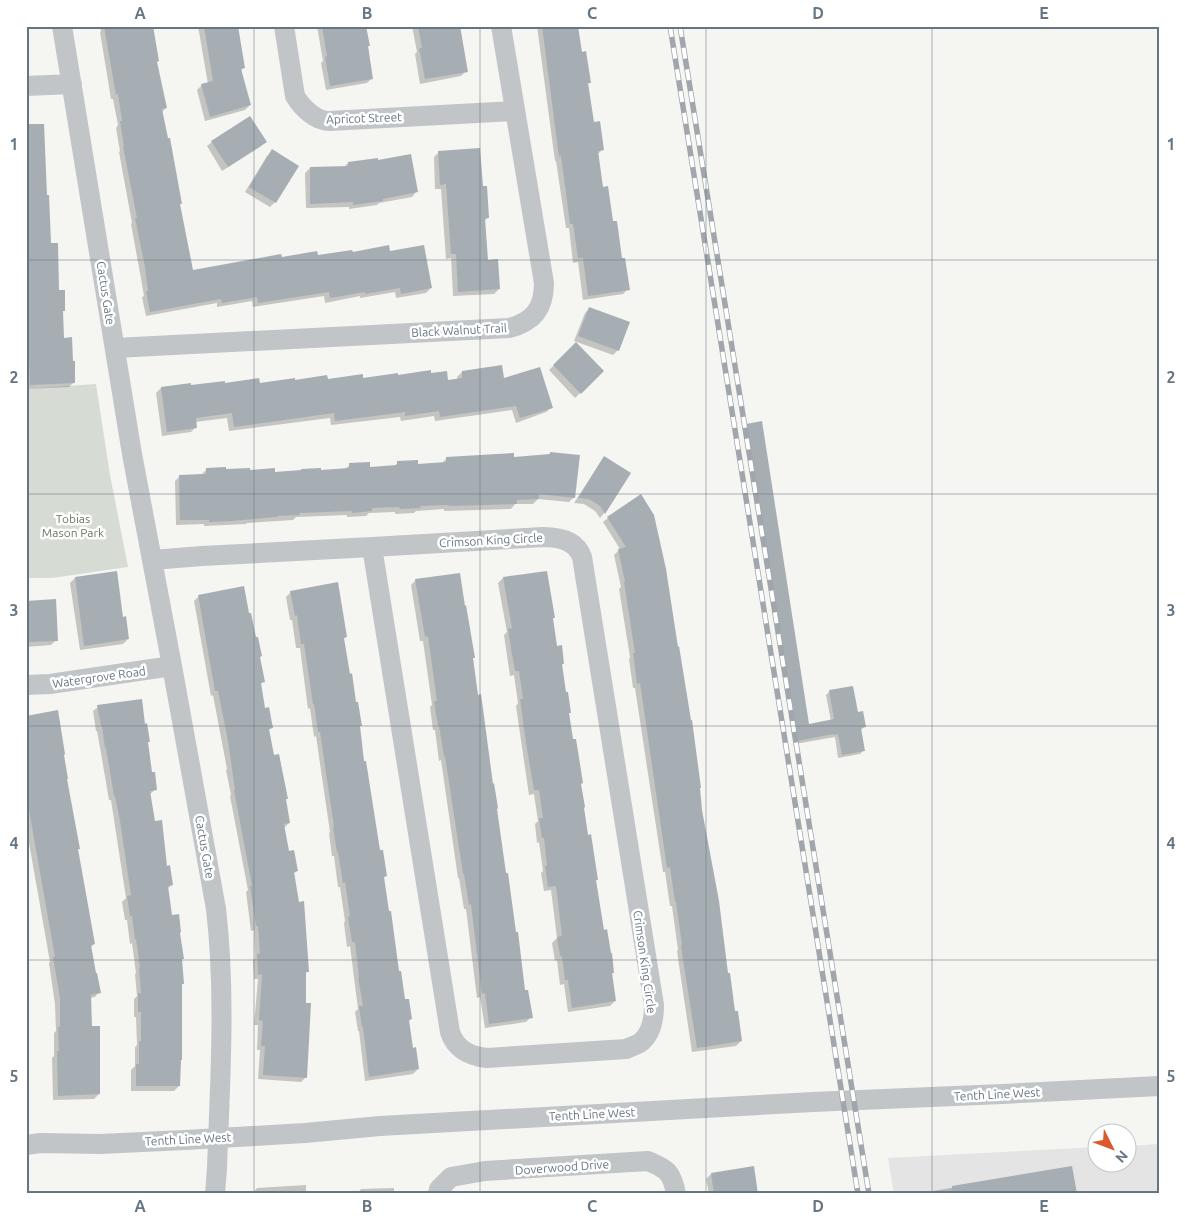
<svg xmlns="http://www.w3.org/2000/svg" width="1185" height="1220" font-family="Ubuntu,sans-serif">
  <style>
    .built { fill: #e3e4e3 }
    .green { fill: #d6dcd3 }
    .shadow { fill: #0003 }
    .building { fill: #a6aeb3 }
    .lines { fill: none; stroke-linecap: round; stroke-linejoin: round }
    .minor { stroke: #c1c5c8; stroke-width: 20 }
    .rail-casing { stroke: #a0a6ab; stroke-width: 5.5 }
    .rail { stroke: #fff; stroke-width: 4; stroke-dasharray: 11; stroke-linecap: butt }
    .grid { fill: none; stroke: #667582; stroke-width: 1; stroke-opacity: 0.55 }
    .labels { text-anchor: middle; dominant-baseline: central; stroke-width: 5; stroke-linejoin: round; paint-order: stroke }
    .street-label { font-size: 12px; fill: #667582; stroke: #fff }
    .park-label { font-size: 12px; fill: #687964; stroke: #fff }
    .neatline { fill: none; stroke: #667582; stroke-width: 2 }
    .grid-label { font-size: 16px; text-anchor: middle; font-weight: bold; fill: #667582 }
  </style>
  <rect width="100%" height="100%" fill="#f5f5f2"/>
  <!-- built -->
  <path class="built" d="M1159,1144v50h-265l-6,-36 209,-11 1,15h30v-16z"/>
  <!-- green -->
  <path class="green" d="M96,384l14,91 18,92 -76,11h-26v-189z"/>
  <!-- shadow -->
  <path class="shadow" d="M100,26h52l4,37 10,45 -4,4 30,160 89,-13 71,-5 37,-2 42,36 -5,5 -30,5 -1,-6 -35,6v-2l-35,7 -1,-7 -71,11 -1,-6 -35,6v-4l-71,13 -4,-19 2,-1 -4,-23 -9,-49 1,-1 -13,-71 1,-1 -4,-23 2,-3 -5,-26h-2l-11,-67 1,-1z
    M198,26h39l6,42 -2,3 9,34 -5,5 -40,11 -8,-31 5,-5 6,-1z
    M317,26h48l7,52 -5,5 -41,7 -5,-27 2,-2z
    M412,26h48l6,45 -5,5 -41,8 -5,-30 2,-2z
    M537,26h40l4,27 8,30 -2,2 6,38 9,27 -4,4 4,34 26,101 -5,5 -40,6 -5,-38 -5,1 -4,-35h-3l-10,-67h-1z
    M26,126l20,71 4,47 8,47 6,19 -2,3v26l12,43 -5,5 -43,2z
    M212,142h53l-5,5 -38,24 -15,-25z
    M272,151l3,51 -5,5 -25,-15 22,-36z
    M439,152l49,66 -4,3 2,40 13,28 -5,5 -41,2 -2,-38 -5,1 -5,-70h-6l-1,-32z
    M348,163l68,29 -4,5 -33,6 -2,2 -28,4v-2l-43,1 -1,-35 5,-5 34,-1z
    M590,308l38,15 -10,27 -5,5 -39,-14 11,-28z
    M576,344l26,27 -27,27 -26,-28z
    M462,372l41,8 48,28 -5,4 -30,11 -4,-13 -77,11 -1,-5 -33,5 -1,-4 -69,8 -1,-7 -101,13 -2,-13 -32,4 1,5 -5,5 -29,4 -6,-43 5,-5 63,-4h35l35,-2 68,-3 68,-4 17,6 10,-1v-3z
    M747,425l61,301 23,-5 -5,-26 4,-4 27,22 8,13 -4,4 2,21 -3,3 -22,4 -3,-21 -40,7 -52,-315z
    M550,453l24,44 -5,5 -31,-3 -5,5h-18l-4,5 -67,2v-2l-28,2 -2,2 -19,1v-2l-26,1 -3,3 -19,1v-2l-51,2 -3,3 -46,3 -1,1 -42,2v-2l-28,1 -1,-44 5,-5 22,-2 5,-5 67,4 46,-2 25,-2 5,-4 19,3 25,-2 4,-3 19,2 24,-1 6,-6h66l35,-2z
    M605,458l24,15 -25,40 -4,5 -5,-7 -11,-7 -10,-1 26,-40z
    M641,496l57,293 29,186 14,66 -5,5 -44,6 -13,-87 -2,-14 1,-1 -6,-44h-2l-5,-34h-2l-28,-184h-2l-4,-29 1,-2 -11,-68 2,-2 -7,-32 6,-6 -17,-27 5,-4z
    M75,578l47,40 6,21 -5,5 -43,6 -10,-67z
    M503,578l49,41 3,28 8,17 -2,2 7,48 12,71 23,146 10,42 -2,2 4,26 -5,5 -42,6 -4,-28 -4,1 -3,-25 -2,1 -3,-18 5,-5 -6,-48 -7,1 -3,-18 2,-2 -4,-29 -2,1 -2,-19 3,-3 -4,-27 -5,1 -13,-89 2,-3 -4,-28 -4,1 -6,-41 3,-3 -9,-49z
    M416,580l57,78 -1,2 52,332 7,25 -5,5 -41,6 -5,-31 -3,1 -11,-89h-2l-5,-31h-1l-17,-118 -2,1 -4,-31h-2l-3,-23 2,-2 -9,-64h-3l-9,-56z
    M291,592l54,45 -2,2 20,123 16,90 6,24 -2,2 15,94 6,29 7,18 -3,3 4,27 6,20 -5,5 -48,7 -6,-50h-1l-3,-19 3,-3 -8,-63 -3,1 -3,-24 1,-2 -5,-34h-2l-4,-31h-2l-3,-23 1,-1 -14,-96 -2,1 -4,-29 -2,1 -8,-61h-4l-4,-28h-2l-4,-23z
    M199,596l60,61 4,24 -3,4 4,24 7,19 -3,3 21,92 -5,5 4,24 9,19 -4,3 15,97 -3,3 1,103 -5,5 -43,-3 2,-29h-3l1,-25h-4l4,-46h-4l-1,-19 2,-2 -1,-28 -3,1 -5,-39 2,-2 -18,-94 1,-1 -5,-25 1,-1 -14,-74 -2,1 -17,-95z
    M26,601h4l26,39 -5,5 -25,2z
    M98,707l49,36 4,30 5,16 -6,5 4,29 18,62 -5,4 4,27 10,44 -2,126 -5,5h-43v-21l4,-4v-19l2,-2 -1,-28h-2v-18l3,-3 -2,-22 1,-1 -4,-30 -2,1 -3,-24h-2l-3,-18 4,-4 -15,-98h-2l-8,-47 -4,-22h-1l-3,-20z
    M26,717l40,62 13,70 -2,1 17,94 -4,4 9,44 -4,5 -5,1v29l9,67 -5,5 -41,1 -1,-42 2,-2v-23l2,-2 -1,-27 -6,-41 1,-1 -24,-136z
    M1071,1168l4,26h-145l3,-3z
    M711,1174l47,20h-49l-3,-15z
    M306,1185v9h-54l5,-6z
    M394,1188v6h-37l4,-5z"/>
  <!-- building -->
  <path class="building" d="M104,26h49l6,35 -2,1 10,46 -5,1 6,29h2l12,66h-2l13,66 88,-16 1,3 35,-6 1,4 34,-5 1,2 36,-7 1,6 34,-6 8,43 -31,6 -1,-6 -35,6v-2l-35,6 -1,-6 -71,11 -1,-6 -35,6 -1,-4 -71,13 -4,-21h2l-3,-24 -10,-49h2l-14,-72h1l-4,-25h2l-4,-27 -2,1z
    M204,26h34l7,42 -4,1 10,36 -41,12 -9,-33 12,-3z
    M322,26h44l4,20h-2l5,33 -43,7 -5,-29 2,-1z
    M418,26h42l8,46 -43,7 -6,-31h3z
    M542,26h36l4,26 4,-1 5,32h-3l6,39 6,-1 4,29 -6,1 5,36 5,-1 5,35h4l5,37h3l5,32 -42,6 -5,-38h-5l-5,-34h-3l-9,-68 -2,1z
    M250,116l17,26 -39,25 -17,-26z
    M26,124h18l3,71h2l2,48h7l1,47h6v21h-2l1,27 8,-1 1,24h2v22l-45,2 -1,-25h-3z
    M480,148l3,38h4l2,32h-4l3,42 10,-1 2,30 -42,3 -2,-38h-5l-5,-70 -6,1 -2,-34z
    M272,149l27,17 -23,37 -27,-16z
    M411,154l7,38 -35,7v2l-30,4v-3l-43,2v-37l38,-1v-4l30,-4v2z
    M589,307l41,15 -11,29 -41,-15z
    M576,342l28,29 -23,23 -28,-29z
    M502,365l2,13 36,-11 13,41 -33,10 -4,-12 -76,11 -1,-6 -34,5v-4l-70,9 -1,-8 -100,14 -2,-14 -36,5 1,10 -30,4 -6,-45 30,-4v2l34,-4v2l34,-5 1,5 35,-5v2l32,-5 1,4 35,-5v4l35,-5v2l33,-5v3l16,-2 1,9 14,-2v-7z
    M762,421l47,303 25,-5 -5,-29 24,-4 5,26 5,-1 3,16 -5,1 4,23 -23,4 -4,-21 -4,1 -1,-1 -35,7 -52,-317z
    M550,452l30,3 -5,43 -36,-4v5l-22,1v4l-68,2 -1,-1 -28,1 1,2 -21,1 -1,-2 -27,1v3l-20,2v-2l-53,2 1,2 -23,1v1l-45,4 -23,1v-2h-29l-1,-45 27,-1v-6l20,-1v2l24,-1v2l25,-2v4l26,-2v-1l20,-1v2l28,-2v-5l21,-1v5l27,-2v-4l21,-1v4l28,-2v-5l68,-4v4l36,-3z
    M604,456l27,17 -26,41 -5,-8 -11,-7 -11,-1z
    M641,494l13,21 12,54 12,78 1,-1 12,74h1l9,68h-1l2,22 17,91 9,72h2l5,38h3l4,30 -45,7 -14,-88 -2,-15h1l-6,-43h-1l-5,-35 -3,1 -27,-185 -3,1 -2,-16 -2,-15h2l-11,-71h1l-7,-33 8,-2 -19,-30z
    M117,571l6,46 3,-1 3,23 -45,7 -9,-69z
    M547,571l8,47h-2l4,28 5,-1 2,19h-2l4,28h2l3,21h-2l4,26h3l4,25 3,19 -2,1 4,23 -1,1 4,27 3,-1 7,46h-2l8,50 3,-1 4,24h1l2,20h-2l4,28 -44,7 -4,-28h-3l-3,-24h-2l-3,-19 5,-1 -6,-50 -8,1 -3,-21h2l-3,-28h-2l-3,-20h4l-4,-28h-5l-8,-47 -6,-44h3l-4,-28h-4l-4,-22 -3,-20 4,-1 -9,-51z
    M460,573l5,33 1,-1 9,53h-2l5,37 3,-1 12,90 1,-1 4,25 -1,1 9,64h2l8,59h2l7,58h3l5,28 -44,6 -4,-31 -3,1 -11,-90 -2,1 -5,-31h-1l-18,-118h-1l-5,-30h-1l-4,-25h3l-9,-65 -3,1 -10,-58z
    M338,582l9,55 -3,1 6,36 2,-1 4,29h2l4,24h-2l4,35h2l14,89h3l4,26 -3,1 5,34h2l8,60h2l4,28h4l3,20 -3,1 4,28 3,-1 3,22 -50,8 -6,-50h-1l-3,-21h4l-5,-29h1l-4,-35h-3l-4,-25 2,-1 -5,-34 -2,1 -5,-31h-1l-4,-25h1l-14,-95h-2l-4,-28h-1l-9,-60h-3l-4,-29 -2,1 -5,-25z
    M244,586l5,27h2l5,24h2l4,19 -2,1 5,25 -4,1 4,25 4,-1 4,21 -4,1 5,26 5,-1 9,45h-2l4,24 -6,1 5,27 5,-1 4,21 -4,1 5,30 5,-1 5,71h-3v31h5l-4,75 -44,-3 2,-29h-4l2,-25 -4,-1 3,-46 -4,1 -1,-21h3l-2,-28h-2l-6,-40h2l-18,-96h1l-7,-49 -10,-50h-3l-17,-96z
    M56,599l2,42 -32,1v-41z
    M142,699l3,25 2,-1 3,19h-2l4,30h3l2,18 -7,1 5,30 7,-1 5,46 3,-1 3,20 -5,1 4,29 7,-1 2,18 -1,1 4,26h-2l2,25h-2v76h-1l-1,26h-44v-22h3v-23h2v-29h-3v-19h3l-2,-25h1l-4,-29h-1l-3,-23h-2l-3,-20 4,-1 -11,-74 -5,-25h-1l-8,-48h-1l-3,-22h-1l-4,-21z
    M58,710l7,44 -1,1 4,24h-1l13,70h-2l17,95 -4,1 5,28h1l4,20 -10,2 1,31h8v68l-42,2 -1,-45h2l-1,-24h2v-29l-7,-41h2l-26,-147h-1l-2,-10v-84z
    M754,1166l4,28h-44l-3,-21z
    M1072,1166l5,28h-125v-8z"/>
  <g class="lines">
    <!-- minor -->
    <path class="minor" d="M62,26l70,428 40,212 44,243c10,86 4,173 1,259l-2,26
      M284,26l11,70c7,12 21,25 34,25l185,-10
      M26,86l46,-2
      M115,348l394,-20c24,-6 35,-19 35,-45l-43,-257
      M152,560l50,-4 170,-9 171,-10c15,0 33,3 39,20l72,448c0,14 -2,28 -13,37 -4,3 -11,5 -15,7l-139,9c-17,-2 -31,-8 -37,-26l-78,-485
      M26,685l24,-1 122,-18
      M26,1145l15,-2 59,1 85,-4 120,-7 75,-7 433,-24 189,-8 157,-8
      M438,1194l1,-5 12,-12 34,-6 163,-10c19,8 24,11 28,33"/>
    <defs>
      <path id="rail" d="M670,26l188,1168
        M680,26l189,1168"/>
    </defs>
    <!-- rail casing -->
    <use href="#rail" class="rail-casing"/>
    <!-- rail -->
    <use href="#rail" class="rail"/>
  </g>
  <!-- grid -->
  <path class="grid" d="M254,26v1168M480,26v1168M706,26v1168M932,26v1168M26,260h1133M26,494h1133M26,726h1133M26,960h1133"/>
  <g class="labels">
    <!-- street labels -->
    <g class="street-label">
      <text transform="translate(364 118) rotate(-2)">Apricot Street</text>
      <text transform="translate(106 293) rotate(81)">Cactus Gate</text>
      <text transform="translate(459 330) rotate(-3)">Black Walnut Trail</text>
      <text transform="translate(491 540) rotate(-3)">Crimson King Circle</text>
      <text transform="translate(99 677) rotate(-8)">Watergrove Road</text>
      <text transform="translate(205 847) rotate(80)">Cactus Gate</text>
      <text transform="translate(645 962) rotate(82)">Crimson King Circle</text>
      <text transform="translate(997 1094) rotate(-3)">Tenth Line West</text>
      <text transform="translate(592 1114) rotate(-3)">Tenth Line West</text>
      <text transform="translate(188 1139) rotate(-3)">Tenth Line West</text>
      <text transform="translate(562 1167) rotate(-4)">Doverwood Drive</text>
    </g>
    <!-- park labels -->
    <g class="park-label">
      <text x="73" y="518">Tobias<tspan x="73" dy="14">Mason Park</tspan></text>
    </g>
  </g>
  <!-- border -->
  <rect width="1185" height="1220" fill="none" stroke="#ffffff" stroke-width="55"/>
  <!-- north arrow -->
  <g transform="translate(1112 1148) rotate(132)"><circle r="24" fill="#ffffff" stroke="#c2c8cd"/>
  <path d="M0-4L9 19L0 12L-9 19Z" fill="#da592e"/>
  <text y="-8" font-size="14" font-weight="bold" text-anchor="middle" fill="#667582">N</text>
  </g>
  <rect x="28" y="28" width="1130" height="1164" class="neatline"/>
  <g class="grid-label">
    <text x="140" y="19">A</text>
    <text x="367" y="19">B</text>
    <text x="592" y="19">C</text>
    <text x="818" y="19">D</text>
    <text x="1044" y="19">E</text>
    <text x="14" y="150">1</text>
    <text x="1171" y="150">1</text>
    <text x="14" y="383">2</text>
    <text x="1171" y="383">2</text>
    <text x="14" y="616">3</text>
    <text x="1171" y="616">3</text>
    <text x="14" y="849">4</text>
    <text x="1171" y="849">4</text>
    <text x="14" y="1082">5</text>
    <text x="1171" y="1082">5</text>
    <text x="140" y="1212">A</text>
    <text x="367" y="1212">B</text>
    <text x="592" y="1212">C</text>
    <text x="818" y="1212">D</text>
    <text x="1044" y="1212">E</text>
  </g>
</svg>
